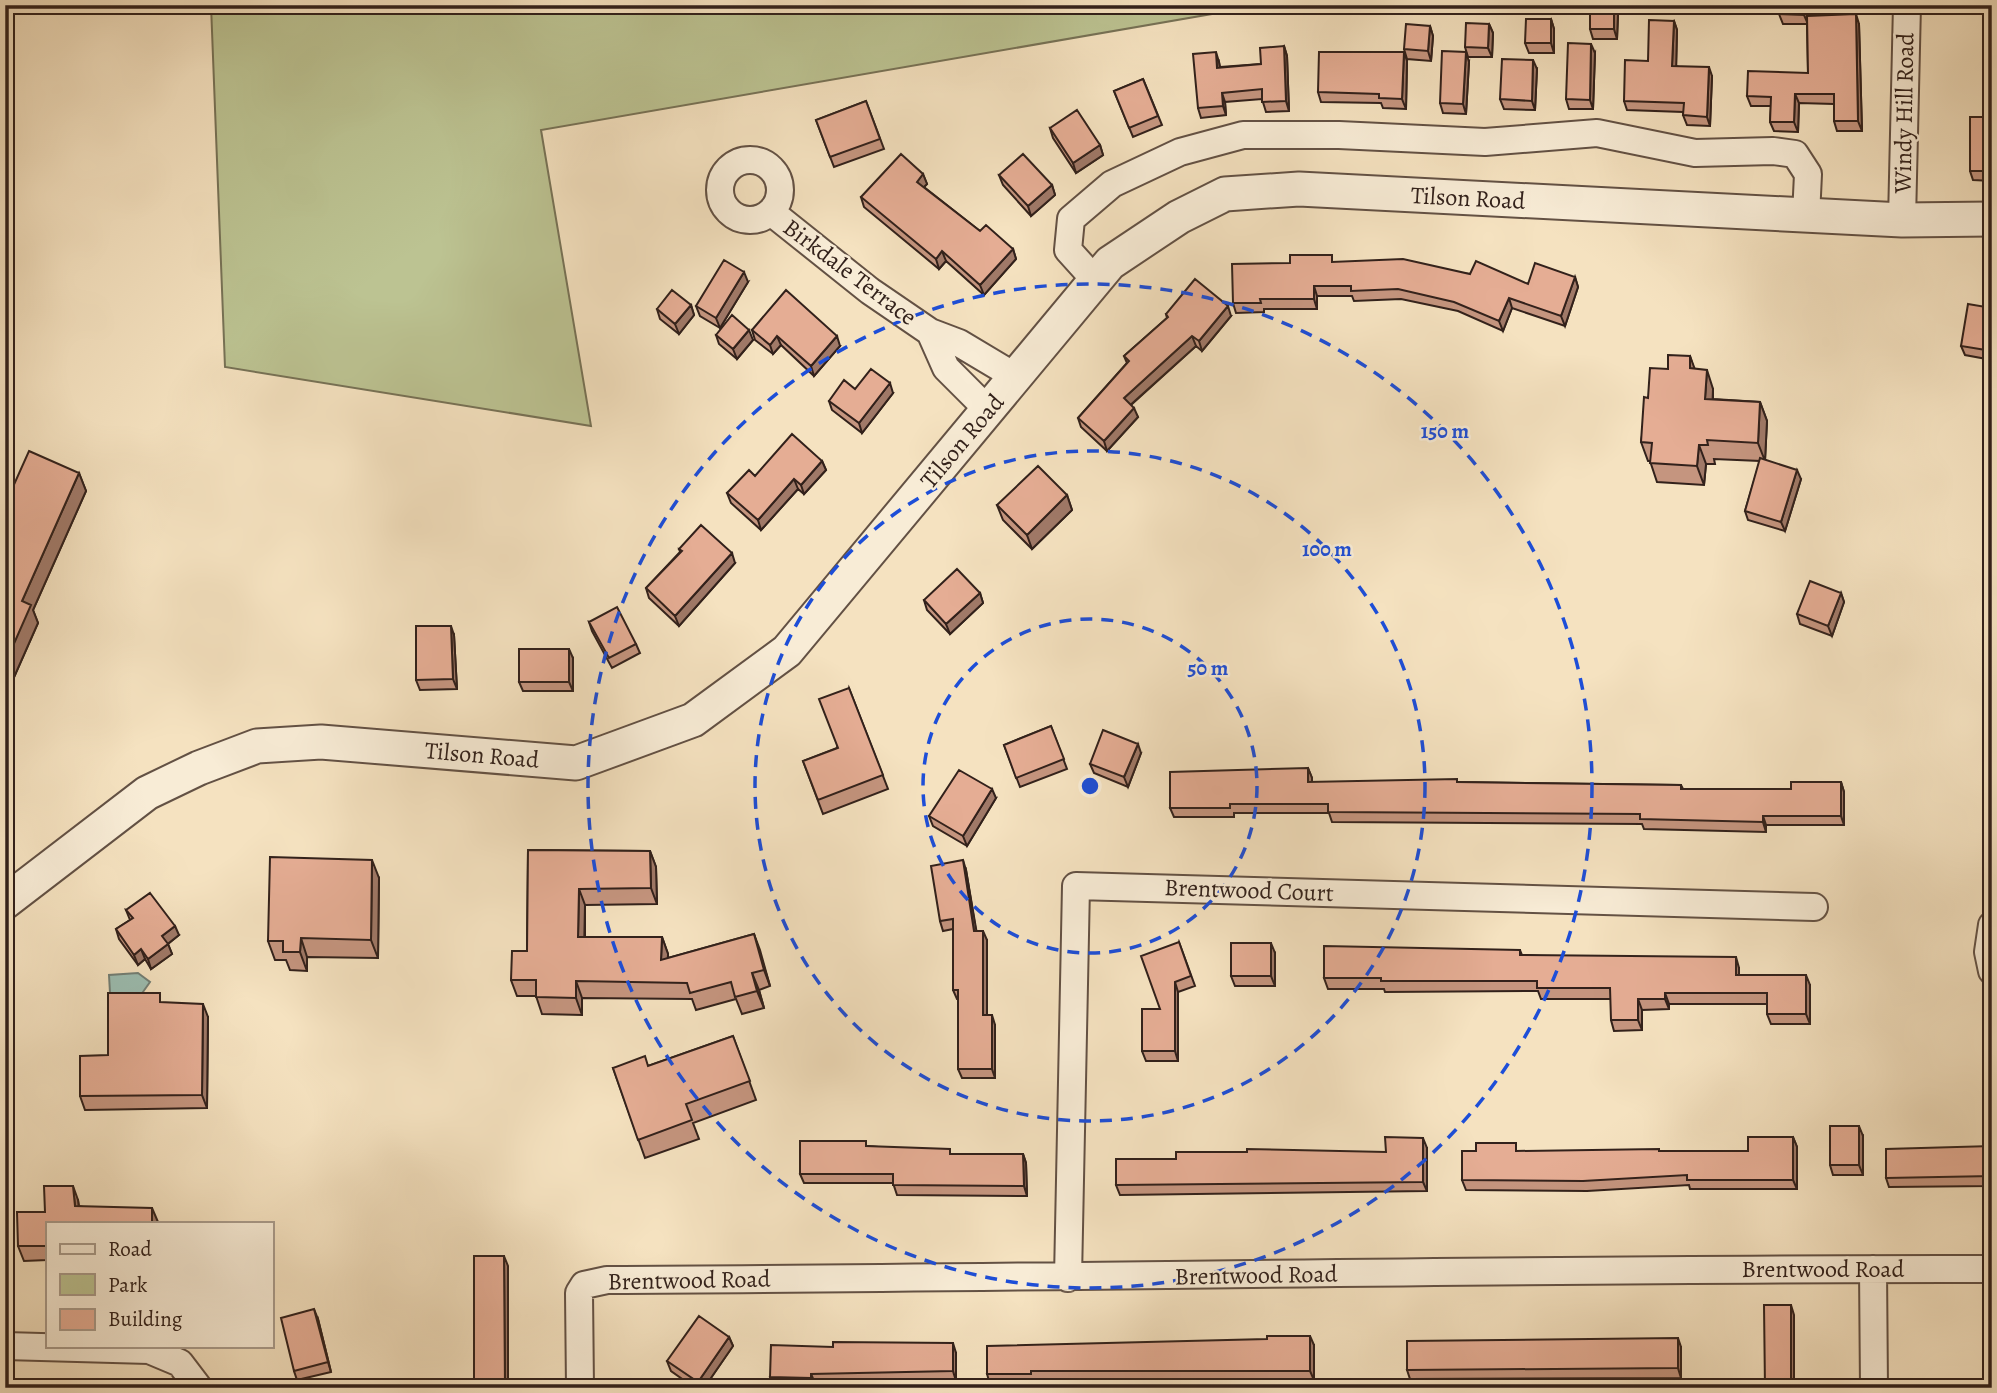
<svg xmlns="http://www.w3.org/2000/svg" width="1997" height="1393" font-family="Alegreya,serif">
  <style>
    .green { fill: #bcc392; stroke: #777256; stroke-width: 2 }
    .water { fill: #9cbeb2; stroke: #727f76; stroke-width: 2 }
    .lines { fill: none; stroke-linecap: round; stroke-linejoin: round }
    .minor-casing { stroke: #635144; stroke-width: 30 }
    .tertiary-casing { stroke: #635144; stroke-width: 37 }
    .minor { stroke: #f8ecd6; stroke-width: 26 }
    .tertiary { stroke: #f8ecd6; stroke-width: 33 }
    .wall { fill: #c5957f; stroke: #32211b; stroke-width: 2 }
    .shaded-wall { fill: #a07968; stroke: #32211b; stroke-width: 2 }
    .building { fill: #e5ad94; stroke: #32211b; stroke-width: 2 }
    .ring { fill: none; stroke: #1d4ed8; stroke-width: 3.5; stroke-dasharray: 12 9 }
    .labels { text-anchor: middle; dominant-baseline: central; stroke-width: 5; stroke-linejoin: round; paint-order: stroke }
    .street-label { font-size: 24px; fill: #32211b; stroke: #f8ecd6 }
    .centre { fill: #1d4ed8; stroke: #f8ecd6; stroke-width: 3.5 }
    .ring-label { font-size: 21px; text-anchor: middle; font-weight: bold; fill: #1d4ed8; stroke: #f8ecd6; stroke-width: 5; stroke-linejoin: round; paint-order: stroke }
  </style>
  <rect width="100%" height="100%" fill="#f5e2c0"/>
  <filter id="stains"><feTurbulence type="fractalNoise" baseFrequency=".00286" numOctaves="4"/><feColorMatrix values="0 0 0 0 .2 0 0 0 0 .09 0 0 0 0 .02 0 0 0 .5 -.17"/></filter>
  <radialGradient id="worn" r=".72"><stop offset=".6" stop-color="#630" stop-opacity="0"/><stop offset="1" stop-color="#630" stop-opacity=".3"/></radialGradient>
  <!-- green -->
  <path class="green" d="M211,5h1053l-723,125 50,296 -366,-59z"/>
  <!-- water -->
  <path class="water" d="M138,973l12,9 -12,17 -28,-6 -1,-18z"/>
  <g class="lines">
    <defs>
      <path id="minor" d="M720 190a30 30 0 1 1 60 0a30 30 0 1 1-60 0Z
        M771,212l99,79 60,41 29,11 57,34
        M1902,220l5,-215
        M1096,281l-28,-31 3,-31 41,-35 68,-32 63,-17h96l146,7 112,-9 98,20 78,-2 22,3 13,20 -2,42
        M930,332l16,36 42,42
        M1992,925l-4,27 4,19
        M1873,1269l1,119
        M1068,1278l8,-392 738,21
        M5,1346l144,4 31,13 19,25
        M580,1388l-1,-95 5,-8 23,-5c462,-2 923,-12 1385,-11"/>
      <path id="tertiary" d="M5,902l142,-109 52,-25 58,-22 64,-4 255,21 117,-43 94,-69 323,-388 69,-46 46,-23 74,-5 603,31 90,-1"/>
    </defs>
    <!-- minor casing -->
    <use href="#minor" class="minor-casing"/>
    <!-- tertiary casing -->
    <use href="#tertiary" class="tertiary-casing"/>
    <!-- minor -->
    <use href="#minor" class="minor"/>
    <!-- tertiary -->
    <use href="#tertiary" class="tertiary"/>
  </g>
  <!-- wall -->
  <path class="wall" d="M1614,5l4,10 -1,24h-24l-3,-10z
    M1808,5v11l51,8 3,107h-25l-3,-10v-17l-35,-1 -1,29 -24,-1 -4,-9 1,-16h-20l-4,-10 61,-23 -1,-49h-24l-4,-10z
    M1551,19l3,10v24h-25l-4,-10z
    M1674,21l3,9 -1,36 36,10 -2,50 -23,-1 -4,-10v-3l-56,-2 -3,-9z
    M1489,24l4,9 -1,24h-24l-3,-10z
    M1430,26l3,10 -2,25 -24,-2 -3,-10z
    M1284,46l3,10 2,55 -23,1 -4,-13 -37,3 1,13 -25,3 -3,-10 21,-46 1,5 41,-3z
    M1404,52l3,9 -1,48 -23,-1 -2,-5 -60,-1 -3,-10z
    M1595,53l-2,56h-24l-3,-10z
    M1469,62l-3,52 -23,-1 -3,-10z
    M1537,69l-2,41 -31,-1 -4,-10z
    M1143,79l19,46 -29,12 -19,-46z
    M866,101l18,48 -50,18 -18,-47z
    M1992,117v64l-19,-1 -3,-9z
    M1050,128l50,17 3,10 -27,18 -23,-35z
    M923,174l4,10 -3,3 56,44 33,18 3,10 -32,36 -38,-34 -7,8 -75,-62 -3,-10z
    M999,175l53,10 3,10 -24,21 -28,-31z
    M1335,262l135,12 58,10 47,-7 3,10 -13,39 -53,-18 -9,23 -45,-20 -57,-12 -47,2 -2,-5h-35v13h-53v3l-28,1 -3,-10z
    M748,282l-28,46 -20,-12 -4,-10z
    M691,305l3,10 -15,19 -19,-15 -3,-10z
    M1992,308v52l-27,-5 -4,-9z
    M1166,314l65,2 -29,35 -6,-5 -65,59 7,12 -31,34 -26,-24 -3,-9 49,-55 -3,-7 43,-38z
    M752,330l88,16 -26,30 -33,-31 -8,9 -18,-14z
    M716,335l37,5 -16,19 -18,-15z
    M1690,356l4,13 19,20v10l47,3 7,19 -2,39 36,19 -16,52 -37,-11 -3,-9 15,-50 -46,-2 1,5h-9l-2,21 -47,-3 -7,-21h-2l-7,-19 7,-44 20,-29z
    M855,389l38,4 -31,40 -30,-23 -3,-9z
    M822,461l4,9 -22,24 -6,-5 -37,41 -30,-27 -4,-10 28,-17z
    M79,473l7,18 -53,119 5,13 -27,61 -6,-2v-185l3,1z
    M1067,495l5,15 -40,39 -29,-29 -6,-15z
    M679,549l56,14 -56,63 -30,-28 -3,-10 34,-36z
    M980,593l3,10 -33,31 -23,-24 -3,-10z
    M1841,593l3,9 -12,34 -32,-12 -3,-10z
    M589,622l47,22 4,9 -28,15 -20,-37z
    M454,635l3,54 -37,1 -4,-10z
    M573,658v33h-50l-4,-9z
    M849,688l39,101 -65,25 -20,-53 34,-13z
    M1051,726l16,43 -47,18 -16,-42z
    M1141,753l-13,34 -34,-14 -4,-9z
    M1308,768l4,10v4h146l223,3 2,4h108l50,-7 3,10v33h-78v7l-122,-3 -2,-5 -310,-2 -3,-9h-95v4h-60l-4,-9z
    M996,798l-29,48 -34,-20 -4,-10z
    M528,850l122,1 6,16 1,37 -72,1v32h77l6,17v4l86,-24 16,52 -11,4 5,18 -22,6 -6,-15 -40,11 -4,-11 -110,-1v17l-40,-1 -6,-18h-19l-6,-16 16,-29z
    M966,870l10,61 11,9v75l8,10v53h-33l-4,-9v-70h-1l-4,-9v-61l-10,2 -3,-10z
    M379,878l-1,80 -71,-1v14l-17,-1 -4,-10h-11l-7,-19z
    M126,910l53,25 -11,9 4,10 -21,15 -6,-10 -7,6 -19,-26 -3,-10 14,-9z
    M1179,942l16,44 -17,6v69h-32l-4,-10 18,-42z
    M1520,950l2,5 217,13v7l71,10v39h-39l-4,-10v-10h-98v5l-27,1v20l-28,1 -3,-11v-21h-70l-3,-8 -153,1 -1,-3h-56l-4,-11z
    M1275,953v33h-40l-4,-10z
    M164,1003l44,14 -1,91 -122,2 -5,-14 28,-41z
    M733,1036l23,64 -63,23 6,16 -54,19 -32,-90 35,-2z
    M1863,1136v39h-30l-3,-10z
    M1793,1137l4,10v42h-107l-1,-4 -102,6 -121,-1 -4,-10 57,-29h229z
    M868,1146l83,8h72l3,9 1,33 -130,-1 -4,-12h-89l-4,-9z
    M1992,1146v40l-103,1 -3,-9z
    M1427,1148v43l-307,4 -4,-10 60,-26 210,-7z
    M78,1200l1,6 79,16 -111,1v37l-23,1 -6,-15 27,-34z
    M318,1319l13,53 -34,8 -3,-9z
    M729,1337l4,9 -29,42h-9l-24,-17 -4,-10z
    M1314,1345v35h-279v4h-45l-3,-10z
    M1681,1347v31l-271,1 -3,-9z
    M956,1353v28l-141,2v5l-42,-2 -3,-9z"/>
  <!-- shaded-wall -->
  <path class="shaded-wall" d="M1614,5l4,10 -1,24 -3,-10z
    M1804,5h4v19l-4,-9z
    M1856,14l3,10 3,107 -4,-10z
    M1551,19l3,10v24l-3,-10z
    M1674,21l3,9 -1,45 -4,-9z
    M1489,24l4,9 -1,24 -4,-9z
    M1430,26l3,10 -2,25 -3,-10z
    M1591,44l4,9 -2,56 -3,-9z
    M1284,46l3,10 2,55 -3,-10z
    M1216,52l3,10 2,15 -4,-9z
    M1404,52l3,9 -1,48 -4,-10z
    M1466,52l3,10 -3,52 -3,-10z
    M1533,60l4,9 -2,41 -3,-9z
    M1709,67l3,9 -2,50 -3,-9z
    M1222,93l3,9 1,13 -3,-9z
    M1795,94l4,9 -1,29 -4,-10z
    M1100,145l3,10 -27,18 -3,-10z
    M923,174l4,10 -7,7 -3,-9z
    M1052,185l3,10 -24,21 -3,-10z
    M1013,249l3,10 -32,36 -4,-10z
    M942,251l4,10 -7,8 -3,-10z
    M744,272l4,10 -28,46 -4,-10z
    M1575,277l3,10 -13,39 -4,-10z
    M1314,286l3,10v13l-3,-10z
    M1509,298l3,10 -9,23 -4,-10z
    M691,305l3,10 -15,19 -4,-10z
    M1228,306l3,10 -29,35 -3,-10z
    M749,330l4,10 -16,19 -4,-10z
    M777,336l4,9 -8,9 -3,-9z
    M837,336l3,10 -26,30 -3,-10z
    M1192,336l4,10 -69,62 -3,-10z
    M1690,356l7,19 -7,-7z
    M1707,370l6,19 -1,28 -7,-18z
    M890,383l3,10 -31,40 -3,-10z
    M1760,402l7,19 -2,40 -7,-18z
    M1134,408l4,9 -31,34 -3,-10z
    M1699,445l7,19 -2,21 -7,-19z
    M822,461l4,9 -22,24 -3,-9z
    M1797,470l4,9 -16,52 -4,-9z
    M79,473l7,18 -53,119 5,13 -27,61 -6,-16v-4l17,-63z
    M794,479l4,10 -37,41 -3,-10z
    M1067,495l5,15 -40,39 -5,-14z
    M732,553l3,10 -56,63 -4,-10z
    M980,593l3,10 -33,31 -4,-10z
    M1841,593l3,9 -12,34 -4,-10z
    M451,626l3,9 3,54 -4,-10z
    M569,649l4,9v33l-4,-9z
    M1138,744l3,9 -13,34 -4,-10z
    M1308,768l4,10v14l-4,-10z
    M1841,782l3,10v33l-3,-9z
    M992,789l4,9 -29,48 -4,-10z
    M1763,816l3,9v7l-3,-10z
    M650,851l6,16 1,37 -6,-16z
    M372,860l7,18 -1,80 -7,-18z
    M963,860l3,10 12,70 -4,-9z
    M579,889l6,16 -1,48 -6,-16z
    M175,926l4,9 -14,11 -3,-10z
    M983,931l4,9v85l-4,-10z
    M754,934l6,16 10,36 -6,-16z
    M662,937l6,17 -1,23 -6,-17z
    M301,938l6,19v14l-7,-19z
    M1271,943l4,10v33l-4,-10z
    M168,944l4,10 -21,15 -3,-10z
    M141,949l4,10 -7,6 -4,-10z
    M1736,957l3,11v17l-3,-10z
    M752,973l7,17 5,18 -7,-17z
    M1806,975l4,10v39l-4,-10z
    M576,981l6,17v17l-6,-17z
    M1175,982l3,10v69l-3,-10z
    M1665,993l4,11v5l-4,-10z
    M1638,999l4,11v20l-4,-10z
    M203,1004l5,13 -1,91 -5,-13z
    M992,1015l3,10v53l-3,-9z
    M1859,1126l4,10v39l-4,-10z
    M1793,1137l4,10v42l-4,-9z
    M1423,1138l4,10v43l-4,-9z
    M1023,1154l3,9 1,33 -3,-10z
    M73,1186l5,14 2,20 -5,-14z
    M152,1208l6,14v1h-6z
    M504,1256l4,10v122h-3z
    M1791,1305l3,10v73h-3z
    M314,1309l4,10 13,53 -3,-10z
    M1310,1336l4,9v35l-4,-9z
    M729,1337l4,9 -29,42h-4l-2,-6z
    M1678,1338l3,9v31l-3,-10z
    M953,1343l3,10v28l-3,-10z
    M811,1374l4,9v5l-4,-10z"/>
  <!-- building -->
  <path class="building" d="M1590,5h24v24h-24z
    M1779,5h25v10l-25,-1z
    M1856,14l2,107h-24v-27h-39l-1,28h-24l1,-25 -24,-1 1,-25 60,2 -1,-57z
    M1526,19h25v24h-26z
    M1649,20l25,1 -2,45 37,1 -2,50 -24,-2 1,-12 -60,-2 1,-41 23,1z
    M1466,23l23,1 -1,24 -23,-1z
    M1406,24l24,2 -2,25 -24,-2z
    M1568,43l23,1 -1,56 -24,-1z
    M1284,46l2,55 -24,1v-13l-40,4 1,13 -25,2 -5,-54 23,-2 1,16 44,-4 -1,-16z
    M1442,51l24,1 -3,52 -23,-1z
    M1319,52h85l-2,47 -23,-1v-4l-61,-2z
    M1502,59l31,1 -1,41 -32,-2z
    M1143,79l15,37 -29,12 -15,-37z
    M866,101l14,38 -50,18 -14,-37z
    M1077,110l23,35 -27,18 -23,-35z
    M1970,117h22v54h-22z
    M901,154l22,20 -6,8 63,49 6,-6 27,24 -33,36 -38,-34 -6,8 -75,-62z
    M1023,154l29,31 -24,21 -29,-31z
    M1290,255h42v7l71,-3 67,15 6,-13 52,23 7,-21 40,14 -14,39 -52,-18 -10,23 -45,-19 -56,-13 -47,2v-5h-37v13h-54l1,4h-28l-1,-39 58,-1z
    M724,260l20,12 -28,46 -20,-12z
    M1195,279l33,27 -29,35 -7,-5 -68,62 10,10 -30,33 -26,-23 51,-57 -5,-5 44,-39 -2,-3z
    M672,290l19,15 -16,19 -18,-15z
    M786,290l51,46 -26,30 -34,-30 -7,9 -18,-15z
    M1968,304l24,4v43l-31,-5z
    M732,315l17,15 -16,19 -17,-14z
    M1668,355l22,1v12l17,2 -2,29 55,3 -2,41 -51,-3 1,5h-9l-2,21 -47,-3 2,-20 -11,-1 3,-45 4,1 2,-30 18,1z
    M871,369l19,14 -31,40 -30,-22 15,-21 11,9z
    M792,434l30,27 -21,24 -7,-6 -36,41 -31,-27 22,-23 6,6z
    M29,451l50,22 -57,128 9,4 -26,59v-167l3,1z
    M1760,458l37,12 -16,52 -36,-11z
    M1038,466l29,29 -40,40 -30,-30z
    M701,525l31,28 -57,63 -29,-28 36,-37 -3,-2z
    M957,569l23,24 -34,31 -22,-24z
    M1810,581l31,12 -13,33 -31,-12z
    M617,607l19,37 -27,14 -20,-36z
    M416,626h35l2,53 -37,1z
    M519,649h50v33h-50z
    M849,688l34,87 -65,25 -15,-39 35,-13 -19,-49z
    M1051,726l13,33 -48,19 -12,-33z
    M1103,730l35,14 -14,33 -34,-13z
    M1308,768v14l149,-3v3l224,3v4h110v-7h50v34h-78v6l-123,-3v-5l-312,-2v-8h-98v4h-60v-36z
    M959,770l33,19 -29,47 -34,-20z
    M528,850l122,1 1,37 -72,1 -1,48h84l-1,23 93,-26 10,36 -12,3 5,18 -22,6 -4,-15 -41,11 -3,-10 -111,-2v17l-40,-1v-17h-25l1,-29h15z
    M270,857l102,3 -1,80 -70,-2 -1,14h-17v-11h-15z
    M963,860l11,71h9v84h9v54h-34v-79h-5v-71l-13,2 -9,-55z
    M150,893l25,33 -13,10 6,8 -20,15 -7,-10 -7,6 -18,-26 17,-11 -7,-8z
    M1179,942l12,34 -16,6v69h-33v-42h18l-19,-53z
    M1231,943h40v33h-40z
    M1324,946l196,4v5l216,2v18h70v39h-39v-21h-102v6h-27v21h-27l-1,-32h-73v-7h-156v-3h-57z
    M108,993h52v9l43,2 -1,91 -122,1v-40l28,-1z
    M733,1036l17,45 -64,23 6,16 -54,20 -25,-72 32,-12 3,10z
    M1830,1126h29v39h-29z
    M1385,1137l38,1v44l-307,3v-26h60v-7h71v-3l139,3z
    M1748,1137h45v43h-106v-5l-104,6 -121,-1v-29h14v-8h40v8l143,-2v2h89z
    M800,1141h66v5l84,3v5h73l1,32 -131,-1v-11h-93z
    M1992,1146v30l-106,2v-29z
    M44,1186h29l2,20 77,2v15h-105v23h-29l-1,-34h28z
    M474,1256h30l1,132h-31z
    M1764,1305h27v83h-26z
    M314,1309l14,53 -34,9 -13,-53z
    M699,1316l30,21 -31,45 -31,-21z
    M1267,1336h43v35h-279v3h-44v-28l280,-7z
    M1678,1338v30l-271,2v-29z
    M833,1342l120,1v28l-142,3v4l-41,-1 1,-32 62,2z
    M1948,1379h28v9h-28z"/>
  <!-- distance rings -->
  <g class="ring">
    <circle cx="1090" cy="786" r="167"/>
    <circle cx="1090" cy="786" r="335"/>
    <circle cx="1090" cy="786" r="502"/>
  </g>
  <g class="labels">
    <!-- street labels -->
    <g class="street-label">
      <text transform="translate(1904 113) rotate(-89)">Windy Hill Road</text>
      <text transform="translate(1468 198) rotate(3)">Tilson Road</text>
      <text transform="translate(850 272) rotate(37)">Birkdale Terrace</text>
      <text transform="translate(962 441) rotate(-50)">Tilson Road</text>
      <text transform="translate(482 755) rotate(5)">Tilson Road</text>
      <text transform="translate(1249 890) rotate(2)">Brentwood Court</text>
      <text x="1823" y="1269">Brentwood Road</text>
      <text transform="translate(1256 1275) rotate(-1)">Brentwood Road</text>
      <text transform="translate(689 1280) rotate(-1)">Brentwood Road</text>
    </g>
  </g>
  <circle cx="1090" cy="786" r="10" class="centre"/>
  <g class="ring-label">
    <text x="1445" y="438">150 m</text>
    <text x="1327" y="556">100 m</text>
    <text x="1208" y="675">50 m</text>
  </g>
  <!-- margin -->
  <rect width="1997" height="1393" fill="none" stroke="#f5e2c0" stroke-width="28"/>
  <rect x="7" y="7" width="1983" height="1379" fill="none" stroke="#32211b" stroke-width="3.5"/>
  <rect x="14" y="14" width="1969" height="1365" fill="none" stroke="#32211b" stroke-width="2"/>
  <!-- legend -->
  <rect x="46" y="1222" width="228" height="126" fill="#f8ecd6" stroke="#a99b8b" stroke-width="2"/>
  <rect x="60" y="1244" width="35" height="10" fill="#f8ecd6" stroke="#a99b8b" stroke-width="2"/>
  <text x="108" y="1256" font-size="21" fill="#32211b">Road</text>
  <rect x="60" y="1274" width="35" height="21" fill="#bcc392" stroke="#a99b8b" stroke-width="2"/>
  <text x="108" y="1292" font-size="21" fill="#32211b">Park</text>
  <rect x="60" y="1309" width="35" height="21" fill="#e5ad94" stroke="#a99b8b" stroke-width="2"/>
  <text x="108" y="1326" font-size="21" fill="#32211b">Building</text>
  <rect width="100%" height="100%" filter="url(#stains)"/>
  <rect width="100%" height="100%" fill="url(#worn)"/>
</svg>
